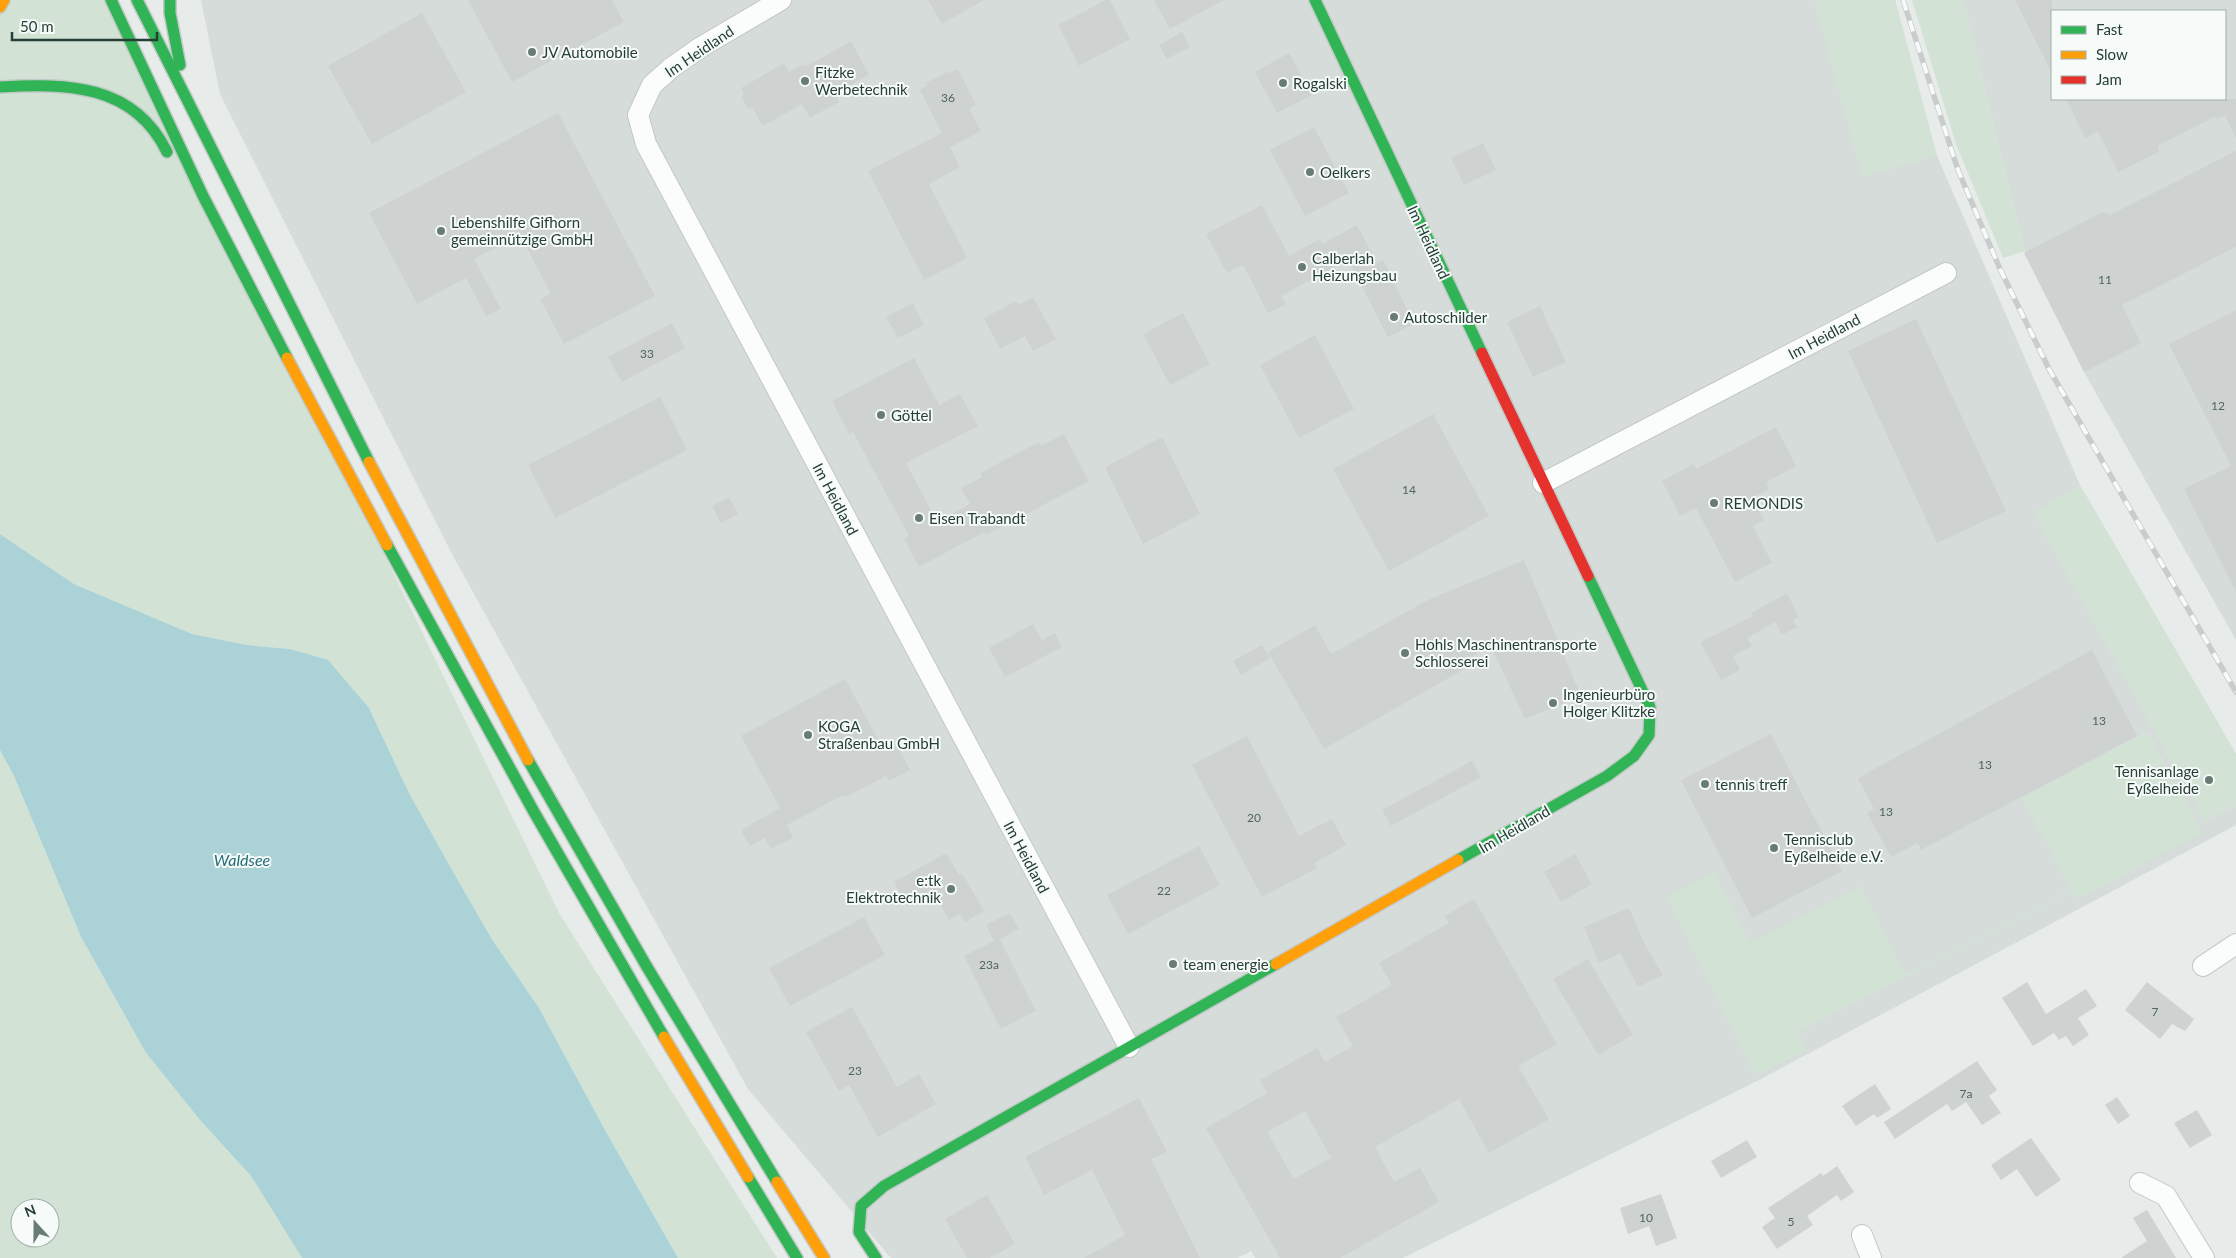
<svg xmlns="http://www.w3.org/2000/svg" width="2236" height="1258" font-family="Lato,sans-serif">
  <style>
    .built { fill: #d5dcd9; fill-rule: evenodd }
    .green { fill: #d2e3d6; fill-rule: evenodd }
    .water { fill: #abd3d7 }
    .building { fill: #ced3d1; fill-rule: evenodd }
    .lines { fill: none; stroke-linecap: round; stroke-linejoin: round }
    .street-casing { stroke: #c4c8c6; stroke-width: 22 }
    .fast-casing { stroke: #c3c9c6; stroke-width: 14 }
    .slow-casing { stroke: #c3c9c6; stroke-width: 14 }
    .jam-casing { stroke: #c3c9c6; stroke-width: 14 }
    .street { stroke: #fbfcfc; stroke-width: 20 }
    .fast { stroke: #30b455; stroke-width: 11 }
    .slow { stroke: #ff9f0a; stroke-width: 11 }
    .jam { stroke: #e5322d; stroke-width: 11 }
    .rail-casing { stroke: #c8ccca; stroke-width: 5.5 }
    .rail { stroke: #f6faf8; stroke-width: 4; stroke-dasharray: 11; stroke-linecap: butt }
    .poi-dot { fill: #697b75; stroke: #f6faf8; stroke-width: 2 }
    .labels { text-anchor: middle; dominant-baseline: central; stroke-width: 4; stroke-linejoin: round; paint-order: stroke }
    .number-label { font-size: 12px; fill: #50655e }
    .street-label { font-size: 15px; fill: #253f36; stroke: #f6faf8 }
    .poi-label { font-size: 15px; fill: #253f36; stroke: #f6faf8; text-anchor: start }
    .water-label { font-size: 16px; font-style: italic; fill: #226e78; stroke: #f6faf8 }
  </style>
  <rect width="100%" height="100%" fill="#e7ebe9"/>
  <!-- built -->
  <path class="built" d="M201,0h1694l42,156 143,329 156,269v71l-479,256 -354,177h-148l-4,-7 -13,7h-347l-143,-169 -295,-533 -233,-462z
    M1963,0h273v640l-152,-268 -59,-121zM2052,11h173v88h-173z"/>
  <!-- green -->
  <path class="green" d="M0,0h114l445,913 218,345h-99l-73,-128 -66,-122 -46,-67 -37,-64 -47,-84 -40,-85 -79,-59 -43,-4 -55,-11 -118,-50 -74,-50z
    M1814,0h81l42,156 -75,21z
    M1912,0h51l62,251 -22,7 -47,-114z
    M2080,485l156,269v52l-37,19 3,8 -125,67 -5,-9 -273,141 8,18 -52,26 -88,-179 47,-24 37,70 109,-57 46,89 165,-85 -49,-92 125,-67 51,93 6,-3 -171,-308z
    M0,750l14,26 67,161 65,116 54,67 51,56 51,82h-302zM20,1208h30v30h-30z"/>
  <!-- water -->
  <path class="water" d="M0,534l74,50 118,50 55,11 43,4 38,11 41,48 40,85 47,84 37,64 46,67 66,122 73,128h-376l-51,-82 -51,-56 -54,-67 -65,-116 -67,-161 -14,-26z"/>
  <!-- building -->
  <path class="building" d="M468,0h144l12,22 -112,60z
    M928,0h56l-42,24z
    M1106,0h4l20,39 -51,27 -21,-41z
    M1154,0h70l-54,29z
    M2015,0h37v73z
    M422,13l44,79 -94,52 -44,-78z
    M1182,32l8,15 -23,12 -8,-14z
    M851,41l18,34 -34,19 4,8 -29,16 -8,-14 -39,22 -11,-19 -4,2 -7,-13 3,-2 -3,-6 43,-25 5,9 14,-8 2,2 9,-4z
    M1289,53l23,42 -35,18 -22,-41z
    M958,69l18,36 -7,4 12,22 -31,16 10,20 -31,17 38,74 -43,22 -56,-109 74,-38 -22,-43 8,-5 -2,-2 23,-12 1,2z
    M2066,99h170v39l-11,-22 -8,3 -1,-3 -59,30 3,5 -42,21 -20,-41 -13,7z
    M558,113l97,183 -91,48 -24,-45 11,-5 -31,-59 -46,24 27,50 -15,7 -20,-38 -49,26 -48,-91z
    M1314,127l35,66 -44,23 -35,-66z
    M1483,143l13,27 -32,15 -13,-27z
    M2236,151v96l-114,58 19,38 -57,29 -60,-119 79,-41 7,3z
    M1262,205l27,51 31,-17 2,5 35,-19 20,38 6,-3 31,64 -26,13 -40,-77 -67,36 5,8 -18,9 -25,-48 -16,8 -21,-39z
    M1033,297l23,42 -23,12 -8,-15 -25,13 -16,-31 32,-17 2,4z
    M913,303l11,22 -26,13 -12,-21z
    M1540,306l26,56 -33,15 -26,-55z
    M2236,310v282l-52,-103 47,-23 -62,-122z
    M1183,313l27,51 -40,21 -27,-51z
    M1916,319l90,192 -69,32 -89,-192z
    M672,323l13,25 -63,34 -14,-25z
    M1315,335l39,74 -55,29 -39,-73z
    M914,358l25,47 21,-11 18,32 -72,37 31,59 33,-18 -9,-16 21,-11 -2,-4 59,-31 2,4 23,-12 25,47 -103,54 -2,-3 -65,35 -15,-28 5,-3 -56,-104 -4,2 -17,-33z
    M660,397l27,53 -132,68 -27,-53z
    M1433,414l56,102 -100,55 -56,-102z
    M1776,427l20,39 -30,16 3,7 -17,9 12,22 -11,6 19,37 -37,19 -39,-74 -16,8 -18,-35 31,-17 3,5z
    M1162,437l38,77 -57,30 -38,-77z
    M729,497l9,17 -17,9 -9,-17z
    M1524,560l57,136 -56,23 -34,-73 -26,14 3,7 -144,82 -56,-97 47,-27 16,29 97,-54z
    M1787,593l12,24 -6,3 4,7 -15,8 -7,-13 -28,16 5,8 -19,10 7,14 -19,10 -21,-38 53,-26 -2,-3z
    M1033,624l9,16 13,-7 7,14 -57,30 -16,-29z
    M1262,645l8,13 -29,17 -8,-14z
    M2092,650l45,86 -216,114 -3,-7 -27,14 -24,-44 7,-4 -16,-31z
    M845,679l40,73 12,-6 13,24 -21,11 -3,-5 -42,22 -1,-3 -56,30 6,13 -22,11 -6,-11 -15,8 -9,-16 39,-22 -39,-72z
    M1771,734l71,137 -90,47 -71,-138z
    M1247,736l52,100 33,-17 14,26 -32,18 3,5 -55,29 -70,-132z
    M1472,761l9,16 -90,49 -9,-16z
    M1199,846l21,39 -92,49 -21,-39z
    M946,853l13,22 3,-2 22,38 -19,11 -5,-8 -11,6 -16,-29 -26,15 -13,-24z
    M1575,854l17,30 -31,18 -17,-30z
    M1474,899l83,145 -39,22 31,53 -60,34 -30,-54 -84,48 19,35 26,-14 19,34 -99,56h-60l-74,-130 61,-35 -7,-13 57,-32 8,14 28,-16 -17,-29 56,-32 -13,-22 70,-40 -4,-7zM1305,1111l26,47 -37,21 -27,-47z
    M1629,908l15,35 19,32 -25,12 -18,-34 -21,10 -15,-36z
    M1010,913l9,16 -19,10 36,72 -35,18 -37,-73 30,-15 -8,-16z
    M864,917l21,38 -95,51 -21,-38z
    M1588,959l45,76 -35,20 -45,-76z
    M2027,982l19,32 40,-25 11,17 -19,12 11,17 -16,11 -7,-10 -7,4 -5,-7 -21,13 -31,-48z
    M2147,982l47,37 -9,12 -13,-7 -12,15 -35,-29z
    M852,1007l45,80 22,-13 17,30 -58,33 -29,-52 -10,6 -33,-59z
    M1977,1061l20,29 -8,6 12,17 -19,12 -16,-23 -14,9 -5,-7 -52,35 -11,-17z
    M1875,1084l16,25 -14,9 -3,-4 -18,12 -14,-20z
    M2117,1097l13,19 -12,8 -13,-19z
    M1139,1098l28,54 -16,7 49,99h-116l41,-23 -33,-65 -48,25 -19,-38z
    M2197,1110l15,25 -22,13 -16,-25z
    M2031,1138l30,42 -25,17 -19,-28 -16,11 -10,-15z
    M1747,1140l10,17 -36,21 -10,-17z
    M1837,1166l17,26 -13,9 -4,-6 -30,21 6,9 -36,24 -15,-22 13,-9 -7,-10 53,-35 2,3z
    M1661,1194l16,44 -21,8 -7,-20 -21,8 -8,-26z
    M987,1195l28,49 -25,14h-23l-22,-39z
    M2147,1210l14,23 15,25h-55l26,-17 -14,-23z"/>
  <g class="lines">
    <defs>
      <path id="street" d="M781,0l-80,47 -30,21 -19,17 -14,30 8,29 483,903
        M1543,483l403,-210
        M2203,966l33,-22
        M2140,1183l26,13 38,62
        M1862,1235l9,23"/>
      <path id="fast" d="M111,0l92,196 84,162
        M137,0l232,462
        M170,0v13l10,52
        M1315,0l167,353
        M0,87c67,-4 134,-3 167,65
        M387,545l147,267 130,225
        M528,760l119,207 130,215
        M1458,860l149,-84 27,-20 15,-21 1,-28 -62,-131
        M748,1177l49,81
        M876,1258l-17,-26 2,-26 23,-20 392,-222"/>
      <path id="slow" d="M0,7l4,-7
        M287,358l100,187
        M369,462l159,298
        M1276,964l182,-104
        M664,1037l84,140
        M777,1182l47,76"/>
      <path id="jam" d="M1482,353l106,223"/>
    </defs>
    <!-- street casing -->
    <use href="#street" class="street-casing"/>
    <!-- fast casing -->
    <use href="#fast" class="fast-casing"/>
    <!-- slow casing -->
    <use href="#slow" class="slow-casing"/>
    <!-- jam casing -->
    <use href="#jam" class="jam-casing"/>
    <!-- street -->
    <use href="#street" class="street"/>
    <!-- fast -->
    <use href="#fast" class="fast"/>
    <!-- slow -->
    <use href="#slow" class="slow"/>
    <!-- jam -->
    <use href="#jam" class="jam"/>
    <defs>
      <path id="rail" d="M1903,0l55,170 42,99 49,100 187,323"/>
    </defs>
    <!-- rail casing -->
    <use href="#rail" class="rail-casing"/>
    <!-- rail -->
    <use href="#rail" class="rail"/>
  </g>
  <!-- markers -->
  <g class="poi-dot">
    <circle cx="532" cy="52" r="5"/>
    <circle cx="805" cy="81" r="5"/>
    <circle cx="1283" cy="83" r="5"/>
    <circle cx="1310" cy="172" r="5"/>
    <circle cx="441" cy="231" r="5"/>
    <circle cx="1302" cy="267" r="5"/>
    <circle cx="1394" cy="317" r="5"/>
    <circle cx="881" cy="415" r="5"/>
    <circle cx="1714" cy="503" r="5"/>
    <circle cx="919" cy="518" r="5"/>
    <circle cx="1405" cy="653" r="5"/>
    <circle cx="1553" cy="703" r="5"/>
    <circle cx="808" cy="735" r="5"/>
    <circle cx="2209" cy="780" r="5"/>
    <circle cx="1705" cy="784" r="5"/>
    <circle cx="1774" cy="848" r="5"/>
    <circle cx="951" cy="889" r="5"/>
    <circle cx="1173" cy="964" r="5"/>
  </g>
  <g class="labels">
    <!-- number labels -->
    <g class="number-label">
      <text x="948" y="97">36</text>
      <text x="2105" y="279">11</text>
      <text x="647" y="353">33</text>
      <text x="2218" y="405">12</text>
      <text x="1409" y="489">14</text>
      <text x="2099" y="720">13</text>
      <text x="1985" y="764">13</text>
      <text x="1886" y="811">13</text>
      <text x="1254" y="817">20</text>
      <text x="1164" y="890">22</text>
      <text x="989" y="964">23a</text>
      <text x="2155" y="1011">7</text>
      <text x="855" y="1070">23</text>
      <text x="1966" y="1093">7a</text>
      <text x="1646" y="1217">10</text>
      <text x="1791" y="1221">5</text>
    </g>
    <!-- street labels -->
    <g class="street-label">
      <text transform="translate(699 51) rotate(-34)">Im Heidland</text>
      <text transform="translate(1429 242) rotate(65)">Im Heidland</text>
      <text transform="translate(1824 336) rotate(-28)">Im Heidland</text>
      <text transform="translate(836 499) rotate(62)">Im Heidland</text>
      <text transform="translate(1514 829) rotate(-30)">Im Heidland</text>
      <text transform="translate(1027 857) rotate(62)">Im Heidland</text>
    </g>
    <!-- poi labels -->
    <g class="poi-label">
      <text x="542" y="52">JV Automobile</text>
      <text x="815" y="72">Fitzke<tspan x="815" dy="17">Werbetechnik</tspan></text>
      <text x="1293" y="83">Rogalski</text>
      <text x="1320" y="172">Oelkers</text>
      <text x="451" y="222">Lebenshilfe Gifhorn<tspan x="451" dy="17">gemeinnützige GmbH</tspan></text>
      <text x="1312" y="258">Calberlah<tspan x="1312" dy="17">Heizungsbau</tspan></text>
      <text x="1404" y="317">Autoschilder</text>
      <text x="891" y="415">Göttel</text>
      <text x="1724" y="503">REMONDIS</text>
      <text x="929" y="518">Eisen Trabandt</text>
      <text x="1415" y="644">Hohls Maschinentransporte<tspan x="1415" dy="17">Schlosserei</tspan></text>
      <text x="1563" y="694">Ingenieurbüro<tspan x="1563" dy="17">Holger Klitzke</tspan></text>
      <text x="818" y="726">KOGA<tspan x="818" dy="17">Straßenbau GmbH</tspan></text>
      <text x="2199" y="771" text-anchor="end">Tennisanlage<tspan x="2199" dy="17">Eyßelheide</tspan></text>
      <text x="1715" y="784">tennis treff</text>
      <text x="1784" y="839">Tennisclub<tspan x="1784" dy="17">Eyßelheide e.V.</tspan></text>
      <text x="941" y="880" text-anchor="end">e:tk<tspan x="941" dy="17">Elektrotechnik</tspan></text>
      <text x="1183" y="964">team energie</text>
    </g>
    <!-- water labels -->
    <g class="water-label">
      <text x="242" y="859">Waldsee</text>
    </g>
  </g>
  <!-- legend -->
  <rect x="2051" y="10" width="175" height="90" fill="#f6faf8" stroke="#a2afaa"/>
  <rect x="2061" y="26" width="25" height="8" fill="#30b455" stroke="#a2afaa"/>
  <text x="2096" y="35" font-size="15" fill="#253f36">Fast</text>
  <rect x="2061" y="51" width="25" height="8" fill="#ff9f0a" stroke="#a2afaa"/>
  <text x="2096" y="60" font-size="15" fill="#253f36">Slow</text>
  <rect x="2061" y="76" width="25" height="8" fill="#e5322d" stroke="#a2afaa"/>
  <text x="2096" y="85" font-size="15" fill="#253f36">Jam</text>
  <!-- north arrow -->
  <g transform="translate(35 1223) rotate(339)"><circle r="24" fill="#f6faf8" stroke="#a2afaa"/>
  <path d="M0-4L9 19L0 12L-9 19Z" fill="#697b75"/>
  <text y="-8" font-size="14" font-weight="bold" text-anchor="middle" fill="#253f36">N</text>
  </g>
  <!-- scale -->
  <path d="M12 32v8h145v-8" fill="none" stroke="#253f36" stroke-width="2.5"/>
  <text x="20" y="32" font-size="15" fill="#253f36" stroke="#f6faf8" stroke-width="4" paint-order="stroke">50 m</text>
</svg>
